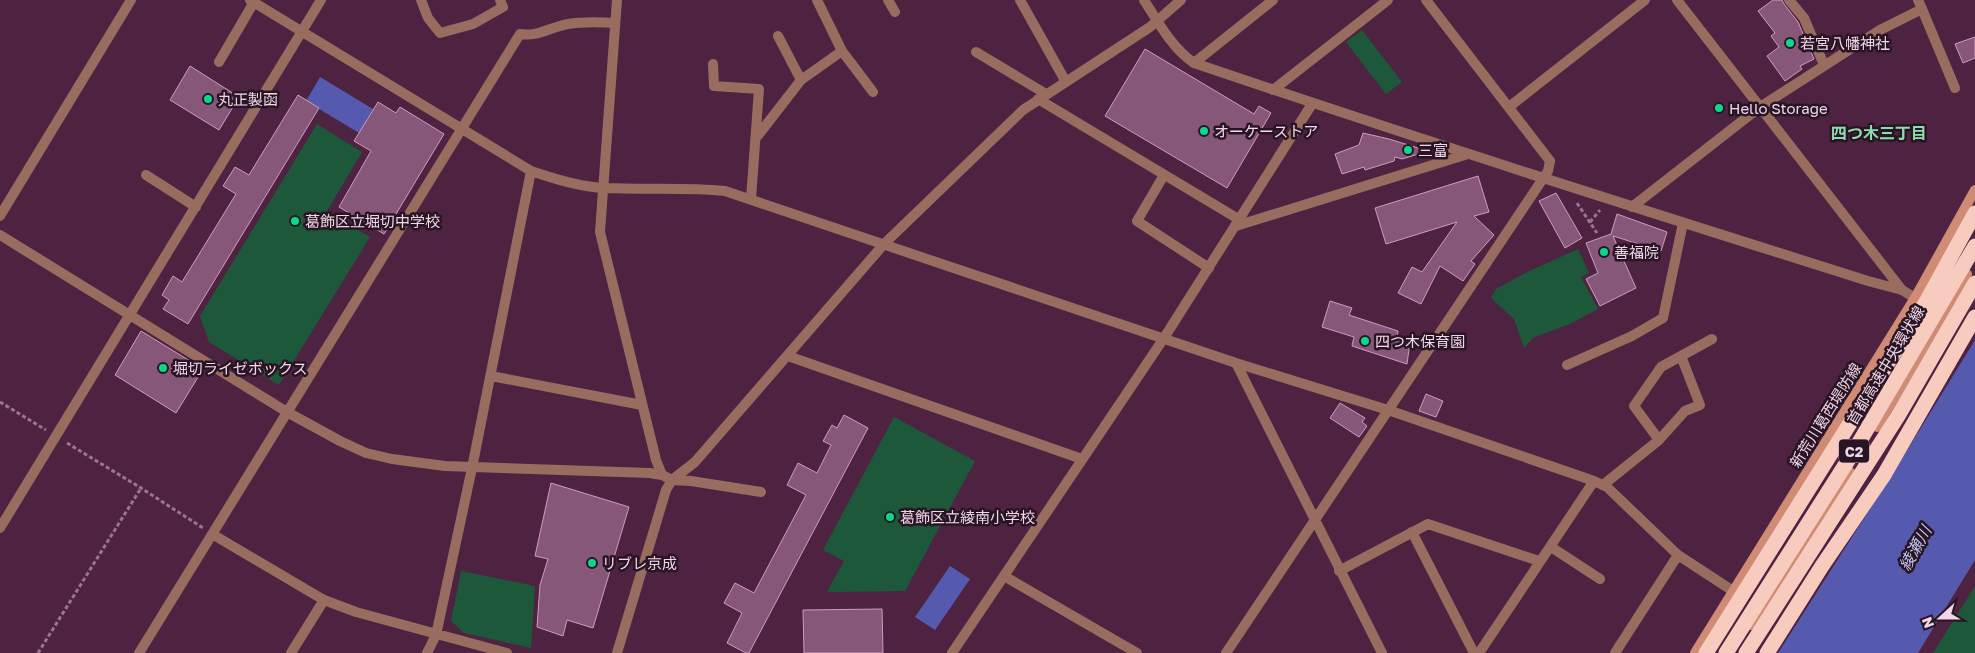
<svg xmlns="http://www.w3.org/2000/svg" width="1975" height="653" font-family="'Golos Text','Noto Sans JP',sans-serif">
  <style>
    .green { fill: #1d583b }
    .water { fill: #555aae }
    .building { fill: #875779; stroke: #d09bbf }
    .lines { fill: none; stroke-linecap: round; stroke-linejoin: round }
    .path { stroke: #99758e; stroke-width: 3; stroke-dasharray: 4 2.5; stroke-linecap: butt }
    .service { stroke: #986d5f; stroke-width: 10 }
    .minor { stroke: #986d5f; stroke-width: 10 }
    .tertiary { stroke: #986d5f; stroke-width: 10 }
    .secondary { stroke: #d08b75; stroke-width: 10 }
    .motorway { stroke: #f7cbbe; stroke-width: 15 }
    .poi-dot { fill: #09d98b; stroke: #281523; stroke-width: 2 }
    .labels { text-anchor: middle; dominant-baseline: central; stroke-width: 5; stroke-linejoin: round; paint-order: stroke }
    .shield { fill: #281523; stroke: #b59bad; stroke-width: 1 }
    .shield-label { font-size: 14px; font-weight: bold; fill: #f1d5e8 }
    .poi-label { font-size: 15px; fill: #f1d5e8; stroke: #281523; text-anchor: start }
    .street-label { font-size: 15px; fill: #f1d5e8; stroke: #281523 }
    .neighbourhood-label { font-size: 16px; font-weight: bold; fill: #8ddbaf; stroke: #281523 }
    .water-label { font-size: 16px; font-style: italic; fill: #c1c8f6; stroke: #281523 }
  </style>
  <rect width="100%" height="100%" fill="#4e2342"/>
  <!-- green -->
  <path class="green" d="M1362,30l40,52 -16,12 -40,-52z
    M317,124l45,28 -35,59 43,26 -91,148 -70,-43 -9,-26z
    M1578,249l11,24 -8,4 17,32 -28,15 -36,13 -10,11 -10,-29 -23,-21 5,-9 29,-16z
    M894,417l81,44 -70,130 -78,1 17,-31 -21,-11z
    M461,571l74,15 -4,62 -67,-15 -13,-12z
    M1975,586v67h-42z"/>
  <!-- water -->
  <path class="water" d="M320,77l53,32 -14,24 -53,-32z
    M1975,340v220l-57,93h-140l115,-180z
    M950,566l20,13 -35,51 -20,-13z"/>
  <!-- building -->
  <path class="building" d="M1773,0h9l2,4 14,18 16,37 -14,7 2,3 -17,12 -18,-25 12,-9 -8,-11 4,-3 -17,-22z
    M1975,37v21l-12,5 -8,-19z
    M1145,49l109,65 5,-8 12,7 -44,75 -122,-72z
    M190,66l49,31 -20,33 -49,-30z
    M298,95l21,13 -131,216 -25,-15 6,-9 -7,-5 11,-19 9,6 54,-88 -13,-8 12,-19 14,8z
    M378,102l18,11 4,-6 44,27 -60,100 -45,-27 32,-56 -17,-10z
    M1363,133l26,6 39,12 -26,8 -7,-2 -1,4 -29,9 -1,-3 -22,7 -7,-20 24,-9z
    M1478,176l11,36 -15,4 20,19 -23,26 4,3 -12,17 -23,-15 -19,38 -23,-11 14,-26 10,5 35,-50 -71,22 -11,-36z
    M1556,193l26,45 -17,10 -26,-47z
    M1617,214l50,18 -6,19 -48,-15 23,52 -36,18 -14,-27 12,-6 -12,-30 25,-9z
    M1330,301l22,7 -3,7 49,16 -1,7 13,4 -3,22 -55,-18 2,-9 -32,-10z
    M141,331l62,38 -27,44 -61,-38z
    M1426,394l17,7 -7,16 -17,-6z
    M1340,403l25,15 -3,4 5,4 -8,11 -29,-19z
    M844,415l24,13 -119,225h-3l-19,-10 15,-30 -18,-10 11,-20 19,10 52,-98 -19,-10 11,-22 19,10 14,-28 -8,-4 9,-16 5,3z
    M551,483l78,24 -36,121 -26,-8 -4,16 -26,-9 3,-42 8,-26 -13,-3z
    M882,609l1,44h-79l-1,-43z"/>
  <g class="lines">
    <!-- path -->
    <path class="path" d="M1577,203l20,30
      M1590,222l10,-12
      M0,402l46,28
      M67,443l74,45 62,40
      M38,653l103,-165"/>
    <!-- service -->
    <path class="service" d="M421,0l7,18 12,15 33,-9 30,-17 -3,-7
      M817,0l25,51 31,41
      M888,0l7,12
      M1789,0l15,18 20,47
      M1922,9l33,79
      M976,52l70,42
      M219,62l35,-60
      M1194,63l79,-63
      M713,64l1,22 45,3 -8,110
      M801,80l41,-29
      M756,138l45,-58 -23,-44
      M146,175l50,32
      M1164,175l-27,46 72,47
      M1567,365l65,-29 31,-18 20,-95
      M1659,440l-25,-34 27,-39 51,-28
      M672,480l19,1 70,11
      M1603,485l56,-45 26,-29 15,-6 -19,-49
      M1412,532l62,121
      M1551,547l49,32
      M291,653l33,-53"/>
    <!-- minor -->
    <path class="minor" d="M250,0l281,171c24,8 49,16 75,17 40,2 79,-1 119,3l511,172 152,47 206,71 13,6 71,68 55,36
      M617,0l-17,232 56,228 6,15
      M1020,0l46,82
      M1144,0c14,22 28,48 50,63 224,76 449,147 674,218l34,9
      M1273,90l115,-90
      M1038,99l202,121
      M1509,107l136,-107
      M1632,207l128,-100 120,-77 42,-21 -4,-9
      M0,216l131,-216
      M0,235l287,177 53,29 26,12 26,6 53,7 205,7 12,2 10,5
      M788,356l294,103
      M1236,363l146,290
      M491,376l151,29
      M0,528l321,-528
      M212,534l112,66 32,12 151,41
      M1339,571l89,-47 111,37
      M1004,576l133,77
      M139,653l381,-619c18,3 31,-7 48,-10 16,-3 32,-2 47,-1
      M427,653l9,-18 36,-167 59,-297
      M617,653l49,-163 6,-10 23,-18 189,-218 139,-134 127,-83 31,-27
      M1226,653l312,-467 10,-15 2,-10
      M1479,653l115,-172
      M1615,653l63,-98"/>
    <!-- tertiary -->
    <path class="tertiary" d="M1426,0l124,161
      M1677,0l225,290 13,8
      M1236,226l232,-72
      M952,653l212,-315 148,-234"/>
    <!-- secondary -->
    <path class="secondary" d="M1877,427l90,-153
      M1750,625l17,-18 83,-135
      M1695,653l220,-355 60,-108"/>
    <!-- motorway -->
    <path class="motorway" d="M1706,653l220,-351 49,-89
      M1726,653l128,-202 121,-205
      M1746,653l152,-237 77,-133
      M1767,653l55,-87 62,-91 91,-158"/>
  </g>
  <!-- markers -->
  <g class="poi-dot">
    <circle cx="1790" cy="43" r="5"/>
    <circle cx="208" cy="99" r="5"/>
    <circle cx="1719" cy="108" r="5"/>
    <circle cx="1204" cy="131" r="5"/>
    <circle cx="1408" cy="150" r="5"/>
    <circle cx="295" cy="221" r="5"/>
    <circle cx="1604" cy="252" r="5"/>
    <circle cx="1365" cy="341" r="5"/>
    <circle cx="163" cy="368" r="5"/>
    <circle cx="890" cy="517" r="5"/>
    <circle cx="592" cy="563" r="5"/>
  </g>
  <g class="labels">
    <!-- shield labels -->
    <rect class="shield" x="1839" y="439.5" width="30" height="23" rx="4"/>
    <g class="shield-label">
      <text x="1854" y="451">C2</text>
    </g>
    <!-- poi labels -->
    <g class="poi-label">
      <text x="1800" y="43">若宮八幡神社</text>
      <text x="218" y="99">丸正製函</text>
      <text x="1729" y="108">Hello Storage</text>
      <text x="1214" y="131">オーケーストア</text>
      <text x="1418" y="150">三富</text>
      <text x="305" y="221">葛飾区立堀切中学校</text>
      <text x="1614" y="252">善福院</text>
      <text x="1375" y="341">四つ木保育園</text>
      <text x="173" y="368">堀切ライゼボックス</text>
      <text x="900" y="517">葛飾区立綾南小学校</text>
      <text x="602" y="563">リブレ京成</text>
    </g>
    <!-- street labels -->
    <g class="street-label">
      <text transform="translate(1885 365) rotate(-59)">首都高速中央環状線</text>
      <text transform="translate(1825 415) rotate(-58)">新荒川葛西堤防線</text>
    </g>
    <!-- neighbourhood labels -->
    <g class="neighbourhood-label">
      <text x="1879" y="133">四つ木三丁目</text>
    </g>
    <!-- water labels -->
    <g class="water-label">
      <text transform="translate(1915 548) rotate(-61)">綾瀬川</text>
    </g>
  </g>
  <!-- north arrow -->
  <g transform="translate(1940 618) rotate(249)" stroke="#281523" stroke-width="4" paint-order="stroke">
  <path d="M0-4L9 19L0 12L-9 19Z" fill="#f1d5e8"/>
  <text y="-8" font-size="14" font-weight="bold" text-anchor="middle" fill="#f1d5e8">N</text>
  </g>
</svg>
